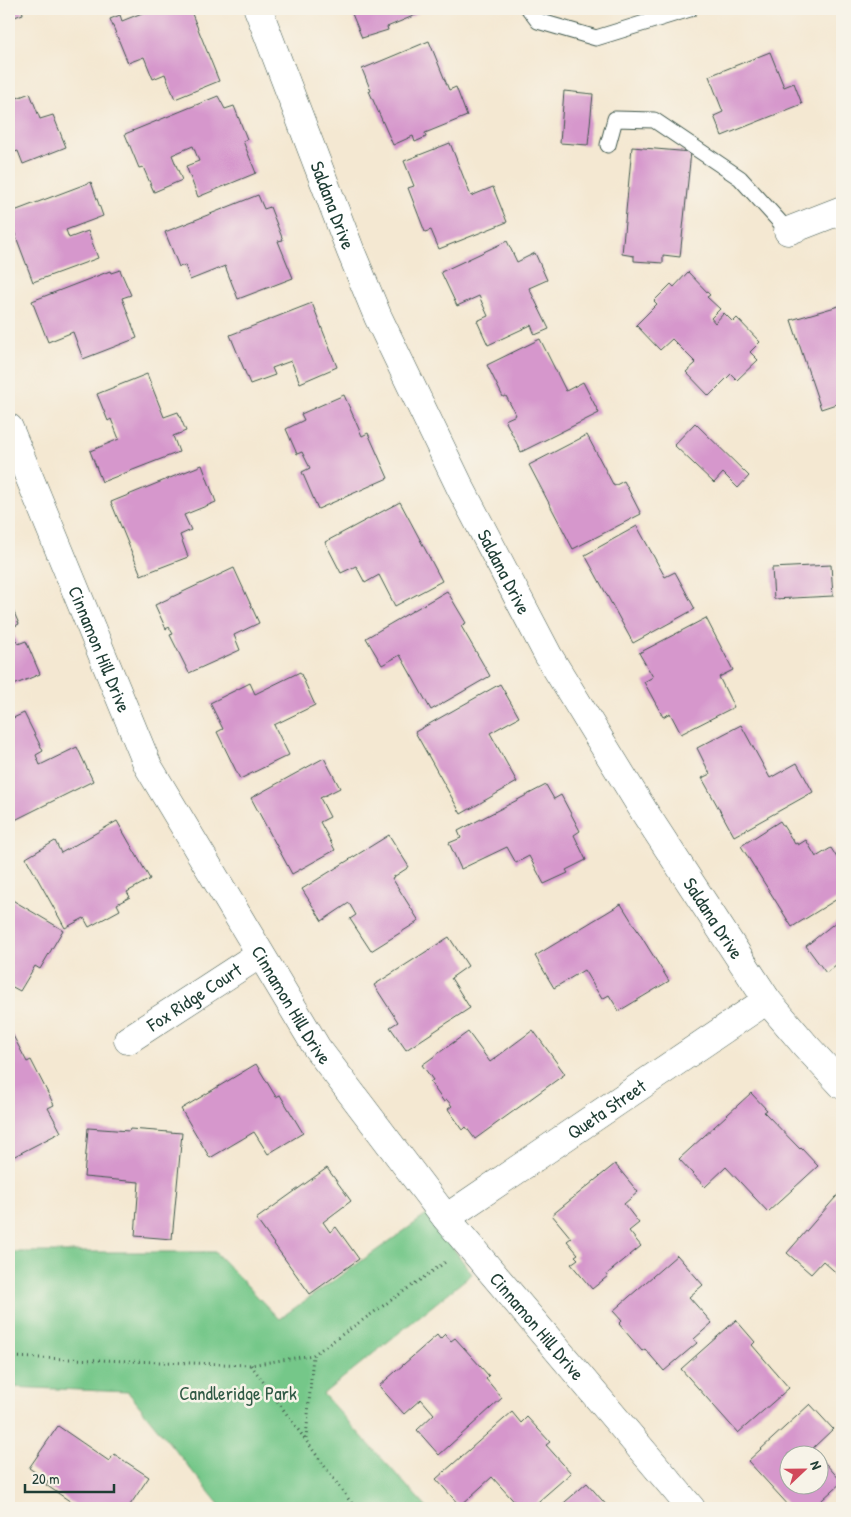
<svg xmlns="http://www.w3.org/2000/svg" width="851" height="1517" font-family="'Patrick Hand',sans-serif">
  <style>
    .green { fill: #75c789; stroke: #4a825e }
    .building { fill: #d697cc }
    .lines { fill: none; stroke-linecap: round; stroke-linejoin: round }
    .lane-casing { stroke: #3f574c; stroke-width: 17 }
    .street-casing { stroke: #3f574c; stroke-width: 29 }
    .path { stroke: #3f574c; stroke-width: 3; stroke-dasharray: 1 4; stroke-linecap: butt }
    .lane { stroke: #fff; stroke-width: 15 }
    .street { stroke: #fff; stroke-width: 28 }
    .labels { text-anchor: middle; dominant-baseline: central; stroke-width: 5; stroke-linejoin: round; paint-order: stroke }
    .street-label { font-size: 19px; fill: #1f3d34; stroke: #f7f3e8 }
    .park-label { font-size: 19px; fill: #305945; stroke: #f7f3e8 }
  </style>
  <rect width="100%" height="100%" fill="#f7f3e8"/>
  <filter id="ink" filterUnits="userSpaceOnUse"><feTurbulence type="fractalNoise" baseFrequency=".02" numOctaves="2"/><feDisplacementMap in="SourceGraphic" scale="10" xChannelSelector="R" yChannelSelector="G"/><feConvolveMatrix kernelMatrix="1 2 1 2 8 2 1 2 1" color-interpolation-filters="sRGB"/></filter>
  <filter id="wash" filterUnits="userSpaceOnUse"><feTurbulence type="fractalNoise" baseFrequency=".0096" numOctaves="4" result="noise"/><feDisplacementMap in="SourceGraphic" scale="20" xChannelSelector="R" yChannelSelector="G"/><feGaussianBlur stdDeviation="1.12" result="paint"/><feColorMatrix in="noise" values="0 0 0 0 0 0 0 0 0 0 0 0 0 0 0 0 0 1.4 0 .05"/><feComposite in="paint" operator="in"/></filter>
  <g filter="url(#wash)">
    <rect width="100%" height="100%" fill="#f4e8d2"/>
    <!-- green -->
    <path class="green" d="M428,1214l44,60 -149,120 104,114h-205l-94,-116 -119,-5v-135h206l64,67z"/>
    <g id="blocks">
      <!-- building -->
      <path class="building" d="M9,9h13l1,5 -14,5z
        M152,9h38l29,72 -44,18 -10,-25 -12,5 -9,-22 -16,6 -18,-44 10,-4 2,6z
        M350,9h66l2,5 -31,13 1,3 -26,8z
        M429,41l20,49 7,-3 11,29 -42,17 1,4 -11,5 -2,-6 -20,9 -24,-54h2l-9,-22z
        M770,52l14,35 10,-4 8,21 -80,32 -8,-20 9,-4 -14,-36z
        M9,79l8,19 13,-5 10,26 13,-4 13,32 -43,17 -5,-13 -9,3z
        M564,91l29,3 -5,51 -28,-2z
        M218,96l7,13 9,-3 13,33 -4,2 13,32 -58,24 -12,-31 13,-5 -6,-15 -21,9 10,25 -28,12 -11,-25 -4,1 -14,-34z
        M450,143l21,53 22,-9 14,35 -68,27 -8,-19 -6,2 -17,-44 6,-2 -10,-25z
        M632,147l59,5 -11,105 -17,-2v8l-29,-2v-5l-12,-2z
        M91,182l12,34 -37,14 3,8 19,-7 10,27 -65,24 -24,-64v-5z
        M258,195l6,14 6,-2 13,33 -5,1 15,37 -55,21 -13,-33 -35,14 -5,-15 -6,2 -14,-35z
        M507,241l10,21 18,-9 12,27 -18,8 20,41 -14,6 -4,-10 -43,20 -11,-24 11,-5 -9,-20 -22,10 -16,-34z
        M120,270l11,25 -9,3 15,40 -54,21 -10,-27 -25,10 -16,-41 78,-30 1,2z
        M688,272l22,23 -3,2 13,12 -9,9 4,5 9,-10 9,9 4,-4 23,24 -10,10 8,8 -21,20 -6,-6 -22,22 -23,-24 10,-9 -24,-24 -12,11 -24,-25 21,-21 -3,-3 17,-17 3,3z
        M312,303l25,64 -37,16 -9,-22 -19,7 3,7 -25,9 -20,-49z
        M842,305v97l-21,7 -30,-89z
        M540,339l26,52 17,-9 16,31 -78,39 -16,-32 11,-5 -10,-19 -3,1 -16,-32z
        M147,374l17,43 14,-5 8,19 -13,5 6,16 -77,30 -12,-31 29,-12 -8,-20 -3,2 -11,-27z
        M344,395l18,41 6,-3 20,45 -70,31 -16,-37 8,-4 -8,-16 -5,2 -11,-25 18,-9 -3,-6z
        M695,423l54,53 -11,12 -15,-15 -9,10 -40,-38z
        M587,435l27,51 10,-5 17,33 -68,35 -44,-84z
        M202,465l14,37 -32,13 7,15 -11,5 8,22 -47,18 -30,-73z
        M400,502l42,79 -47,25 -16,-31 -14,8 -9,-17 -15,7 -16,-31z
        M637,526l28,51 10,-5 20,37 -62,34 -48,-88z
        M831,565l2,31 -59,3 -2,-31z
        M234,568l25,55 -25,12 6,15 -51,23 -19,-38 3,-1 -4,-7 -3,2 -11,-24z
        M447,591l19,32 -5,3 29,50 -59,34 -31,-55 -18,10 -16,-27z
        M9,601l10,23 -8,4 7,16 8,-3 14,33 -31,13z
        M706,618l27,52 -14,7 15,30 -53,27 -11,-21 -7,4 -19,-35 9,-5 -14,-24z
        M300,672l15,33 -41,20 15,30 -49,24 -23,-47 6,-3 -13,-26 40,-20 5,11z
        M500,684l19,33 -29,16 27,49 -56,32 -46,-82z
        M24,713l19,38 -7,4 4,10 37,-18 16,34 -84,42v-103z
        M741,725l29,53 27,-15 16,29 -79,44 -32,-58 8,-4 -13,-26z
        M324,758l16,30 -20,10 10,19 -10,5 15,28 -43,24 -41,-76z
        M546,785l8,14 7,-4 19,36 -6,4 12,25 -20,10 2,3 -24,11 -15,-28 -13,7 -9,-16 -46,22 -12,-26 12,-5 -3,-7z
        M117,821l33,58 -23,13 3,5 -13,7 3,6 -31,17 -5,-9 -19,10 -39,-70 29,-17 6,12z
        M780,821l15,23 2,-1 1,2 8,-5 10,17 15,-9 11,18v30l-50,31 -51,-81z
        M389,835l20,32 -17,11 27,43 -48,30 -21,-32 6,-4 -7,-12 -27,18 -20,-32z
        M9,898l54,32 -23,39 -5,-3 -15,25 -11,-6z
        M621,904l48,77 -50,30 -10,-16 -7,4 -18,-29 -30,18 -19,-32z
        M842,917v43l-16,13 -20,-27z
        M449,937l19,29 -17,12 19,30 -64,42 -16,-23 8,-5 -24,-37z
        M9,1028l18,34 4,-2 23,45 -6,3 13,24 -52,27z
        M533,1030l32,44 -90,65 -9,-12 -3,3 -15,-21 4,-3 -5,-6 -3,2 -14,-20 3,-2 -11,-15 46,-33 22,30z
        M256,1064l20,33 4,-2 23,38 -35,21 -14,-22 -44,26 -29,-49z
        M751,1093l16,17 -3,2 36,37 1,-1 17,18 -50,46 -42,-45 -21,20 -26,-28z
        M88,1128l41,3 1,-2 52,4 -10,106 -37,-3 4,-54 -55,-5z
        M615,1164l23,28 -14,12 15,19 -10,8 12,15 -34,28 1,2 -16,13 -21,-25 7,-5 -3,-3 3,-2 -11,-13 4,-3 -19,-23z
        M327,1168l24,33 -28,21 7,10 6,-5 23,32 -49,35 -54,-75z
        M842,1190v88l-19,-17 -12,13 -24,-21z
        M677,1255l26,30 -14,12 23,26 -18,16 3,4 -33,28 -19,-22 -3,2 -23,-27 3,-3 -9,-10z
        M736,1320l19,22 -3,3 37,43 -51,45 -57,-64z
        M445,1334l6,7 4,-3 34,38 -3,3 16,19 -63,57 -22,-25 17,-16 -13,-15 -17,15 -25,-28 58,-51 3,4z
        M810,1404l23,25 -20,19 5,6h-30v30h30v-29l24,27 -29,26h-22l-43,-47z
        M512,1412l9,11 6,-6 23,25 -4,3 25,28 -40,35h-11l-28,-31 -32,29 -24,-27z
        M58,1426l51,35 5,-7 35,23 -21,31h-48l-34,-23 2,-4 -19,-13z
        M587,1483l22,25h-51z"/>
    </g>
  </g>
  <g filter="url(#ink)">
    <use href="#blocks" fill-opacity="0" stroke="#3f574c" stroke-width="1"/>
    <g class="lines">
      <defs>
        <path id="lane" d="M529,9l9,12 58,17 94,-29
          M608,145l7,-26 39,1 86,58 48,53"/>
        <g id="street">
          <path id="s1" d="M258,9l93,243 27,65 82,170 88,168 97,158 122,187 38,45 37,40"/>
          <path d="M788,231l54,-21"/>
          <path id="s2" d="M9,428l139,338 169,282 129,170 245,290"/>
          <path id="s3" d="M128,1040l132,-86"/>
          <path id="s4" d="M446,1218l321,-218"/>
        </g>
      </defs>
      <!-- lane casing -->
      <use href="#lane" class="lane-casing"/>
      <!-- street casing -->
      <use href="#street" class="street-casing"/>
      <!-- path -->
      <path class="path" d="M9,1357l242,8 62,-10 134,-94
        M251,1365l104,143
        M306,1439l7,-84"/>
      <!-- lane -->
      <use href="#lane" class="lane"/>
      <!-- street -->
      <use href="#street" class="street"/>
    </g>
  </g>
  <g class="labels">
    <!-- street labels -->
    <g class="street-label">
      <text stroke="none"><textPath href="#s1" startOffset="210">Saldana Drive</textPath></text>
      <text stroke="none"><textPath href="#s1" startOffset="615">Saldana Drive</textPath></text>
      <text stroke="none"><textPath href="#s2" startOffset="239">Cinnamon Hill Drive</textPath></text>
      <text stroke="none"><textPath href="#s1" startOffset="1020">Saldana Drive</textPath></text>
      <text stroke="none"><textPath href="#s3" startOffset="79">Fox Ridge Court</textPath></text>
      <text stroke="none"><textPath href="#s2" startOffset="644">Cinnamon Hill Drive</textPath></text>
      <text stroke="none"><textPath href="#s4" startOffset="194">Queta Street</textPath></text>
      <text stroke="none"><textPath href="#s2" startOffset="1049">Cinnamon Hill Drive</textPath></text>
    </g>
    <!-- park labels -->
    <g class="park-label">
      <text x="238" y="1393">Candleridge Park</text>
    </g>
  </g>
  <!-- margin -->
  <rect width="851" height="1517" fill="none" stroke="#f7f3e8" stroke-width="30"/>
  <!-- north arrow -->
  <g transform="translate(804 1470) rotate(68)"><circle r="24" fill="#f7f3e8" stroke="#a1aaa0"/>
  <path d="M0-4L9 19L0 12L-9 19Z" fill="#d1495b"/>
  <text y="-8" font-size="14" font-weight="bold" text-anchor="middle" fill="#1f3d34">N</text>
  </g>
  <!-- scale -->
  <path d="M25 1484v8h89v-8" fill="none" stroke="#1f3d34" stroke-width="2.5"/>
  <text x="32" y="1484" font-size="15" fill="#1f3d34" stroke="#f7f3e8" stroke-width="4" paint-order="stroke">20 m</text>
</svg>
